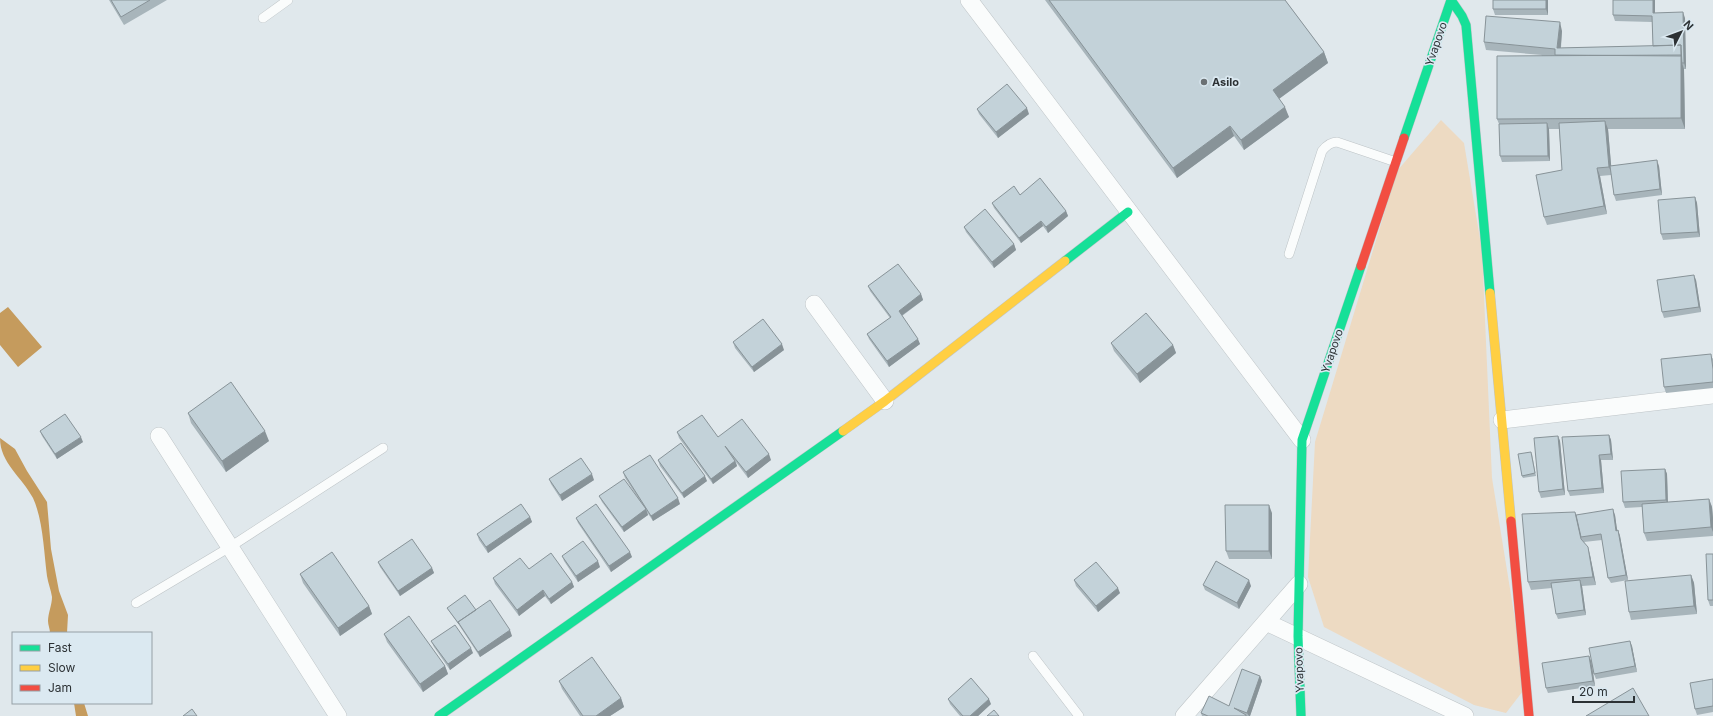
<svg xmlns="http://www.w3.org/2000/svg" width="1713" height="716" font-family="Inter,sans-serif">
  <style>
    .green { fill: #eddac2 }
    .water { fill: #c59b5d }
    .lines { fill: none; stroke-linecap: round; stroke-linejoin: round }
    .lane-casing { stroke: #bec4c7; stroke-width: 10 }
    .street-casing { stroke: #bec4c7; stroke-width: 18 }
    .fast-casing { stroke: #bec4c7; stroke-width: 10 }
    .slow-casing { stroke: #bec4c7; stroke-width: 10 }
    .jam-casing { stroke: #bec4c7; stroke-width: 10 }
    .lane { stroke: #fafcfc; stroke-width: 9 }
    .street { stroke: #fafcfc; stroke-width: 17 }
    .fast { stroke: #16e098; stroke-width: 9 }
    .slow { stroke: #ffcf43; stroke-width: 9 }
    .jam { stroke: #f24e42; stroke-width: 9 }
    .wall { fill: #a8b5bb }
    .shaded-wall { fill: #889398 }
    .building { fill: #c3d2d9; stroke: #889398 }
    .poi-dot { fill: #6b7174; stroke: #dbe9f1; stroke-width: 1.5 }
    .labels { text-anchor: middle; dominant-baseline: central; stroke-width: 3.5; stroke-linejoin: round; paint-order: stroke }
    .street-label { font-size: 11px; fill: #2c3134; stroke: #dbe9f1 }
    .poi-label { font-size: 11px; font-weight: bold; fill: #2c3134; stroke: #dbe9f1; text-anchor: start }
  </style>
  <rect width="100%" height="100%" fill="#e0e8ec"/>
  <!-- green -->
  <path class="green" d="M1441,120l23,23 18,108 10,227 34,209 -20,26 -32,-8 -150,-78 -16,-50 7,-135 82,-271z"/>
  <!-- water -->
  <path class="water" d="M8,307l34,40 -24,20 -18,-22v-32z
    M0,438l15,11 12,22 20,31 4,47 8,42 9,24 -1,18h-17c0,-4 -2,-8 -2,-12 0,-8 4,-16 4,-24 -1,-7 -4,-14 -5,-21 -3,-24 -4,-56 -14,-78 -11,-21 -33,-35 -33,-60z
    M74,703h10l4,13h-12z"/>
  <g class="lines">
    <defs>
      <path id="lane" d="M263,18l25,-18
        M1289,254l33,-103c4,-5 8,-9 15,-9l59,20
        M136,603l94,-56 153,-99
        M1033,656l46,60"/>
      <path id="street" d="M969,0l333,440
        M814,304l71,97
        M1502,420l211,-25
        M159,436l179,280
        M1266,622l199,94
        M1184,716l115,-132"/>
      <path id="fast" d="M1451,0l11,16 4,9 24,268
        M1404,138l47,-138
        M1065,261l63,-49
        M439,716l404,-285
        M1301,716l-3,-80 4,-196 59,-174"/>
      <path id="slow" d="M1490,293l21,228
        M843,431l42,-30 180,-140"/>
      <path id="jam" d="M1361,266l43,-128
        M1511,521l18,195"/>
    </defs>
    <!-- lane casing -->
    <use href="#lane" class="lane-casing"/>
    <!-- street casing -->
    <use href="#street" class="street-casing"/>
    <!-- fast casing -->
    <use href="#fast" class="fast-casing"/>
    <!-- slow casing -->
    <use href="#slow" class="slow-casing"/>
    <!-- jam casing -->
    <use href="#jam" class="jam-casing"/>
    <!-- lane -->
    <use href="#lane" class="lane"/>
    <!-- street -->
    <use href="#street" class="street"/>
    <!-- fast -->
    <use href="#fast" class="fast"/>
    <!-- slow -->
    <use href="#slow" class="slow"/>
    <!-- jam -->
    <use href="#jam" class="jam"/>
  </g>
  <!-- wall -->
  <path class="wall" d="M109,0h58l-43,25z
    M1045,0h240l39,52 4,11 -49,36 10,18 -45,33 -10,-14 -57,42z
    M1548,0v15h-53l-2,-6z
    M1655,13l30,5 1,51h-2l1,60h-77l3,37h48l3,29 -46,6 -2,-6 -3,-20 -11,1 7,38 -60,11 -3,-8 18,-47 -3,-41h-10l1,32 -48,1 -2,-6 -1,-32 -2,-5 45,-64 -56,-5 -2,-8 78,-11 -1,17 92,-2 -1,-24 -37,-1 -2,-6z
    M977,109l52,5 -31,24 -19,-24z
    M1695,197l2,6 3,34 -37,3 -2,-6z
    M992,203l74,8 2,5 -20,17 -5,-7 -22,17 -27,-35z
    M964,227l50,17 2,6 -22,18 -28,-36z
    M1696,280l5,32 -37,6 -2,-6z
    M868,286l53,8 2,6 -21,16 18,28 -31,23 -20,-28 -2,-5 23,-16 -20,-27z
    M733,342l51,8 -30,22 -19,-24z
    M1111,343l62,2 3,8 -36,30 -26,-32z
    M1713,358v30l-47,5 -2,-6z
    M188,413l81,28 -43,31 -35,-49z
    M40,431l43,11 -26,17 -15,-23z
    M677,432l41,5 53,23 -23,18 -12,-16 1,4 -24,18 -34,-46z
    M1609,435l2,5 2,20h-12l3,33 -34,3 -2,-5z
    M1558,436l2,5 5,54 -24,3 -2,-6z
    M1532,454l4,22 -13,2 -1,-2z
    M658,460l49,21 -23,17 -24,-32z
    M1665,469l2,5 1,28 41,-3 3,8 1,11v18l-66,5 -3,-8 -2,-26 -17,1 -2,-6z
    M623,472l57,32 -27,17 -6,-9 1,3 -24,17 -22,-30 -3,-6 39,2 -13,-20z
    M549,479l45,1 -32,21 -11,-17z
    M1272,513v46h-43l-3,-8z
    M1576,515h39l2,16 1,-1 2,6 8,44 -17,3 -3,-5 -6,-38 -18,2 6,13 6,30 -14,1 4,29 -28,4 -2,-5 -4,-26 -21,2 -3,-8z
    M530,517l2,5 -44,31 -9,-13 -2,-6z
    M576,518l56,39 -21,15 -33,-49z
    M1713,554v52h-3l-2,-6z
    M562,556l38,11 -22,15 -14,-21z
    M378,562l54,6 2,5 -34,23 -20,-29z
    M529,569l43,13 2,5 -23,17 -6,-8 -26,20 -24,-32 -2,-6z
    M300,574l69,32 3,8 -32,22 -37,-53z
    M1691,575l3,8 3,31 -66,6 -2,-8z
    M1074,580l46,13 -22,19 -22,-26z
    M1203,585l48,1 -12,23 -34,-19z
    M447,608l29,2 36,26 -32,21 -21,-32 -10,-14z
    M384,634l61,32 3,8 -25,18 -36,-50z
    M431,641l42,12 -23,17 -16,-23z
    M1632,646l5,26 -41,7 -2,-5 -2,-11 3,23 -47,7 -2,-5 43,-32 2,5z
    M1260,676l2,5 -12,35h-48l-1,-3 28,-7z
    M1713,679v33l-16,3 -2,-6z
    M559,681l62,17 3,9 -14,9h-30l-18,-27z
    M948,699l43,5 -13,12h-18l-10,-12z"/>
  <!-- shaded-wall -->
  <path class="shaded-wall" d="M1546,0h2v15l-2,-6z
    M1653,0h2v18l-2,-5z
    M1683,12l2,6 1,51 -2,-6z
    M1560,22l2,9 -2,25 -3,-8z
    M1681,45l2,8 -1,10 2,6 1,60 -4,-11z
    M1324,52l4,11 -52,38 -3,-11z
    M1285,107l4,10 -45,33 -3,-10z
    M1027,108l2,6 -31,24 -2,-6z
    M1605,121l3,8 4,46 -3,-8z
    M1547,123l2,6 1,32 -2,-5z
    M1230,126l4,10 -57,42 -4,-10z
    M1657,160l2,6 3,29 -2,-6z
    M1597,168l3,8 7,38 -3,-8z
    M1695,197l2,6 3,34 -2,-5z
    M1066,211l2,5 -20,17 -2,-6z
    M1041,221l2,5 -22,17 -2,-5z
    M1014,244l2,6 -22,18 -2,-6z
    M1694,275l2,5 5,32 -2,-5z
    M921,294l2,6 -22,16 -2,-5z
    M918,339l2,5 -31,23 -2,-6z
    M782,344l2,6 -30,22 -2,-5z
    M1173,345l3,8 -36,30 -3,-9z
    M265,431l4,10 -43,31 -4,-11z
    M1609,435l2,5 2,20 -2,-6z
    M1558,436l2,5 5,54 -2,-6z
    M81,437l2,5 -26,17 -2,-5z
    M769,454l2,6 -23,18 -2,-6z
    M1599,455l2,5 3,33 -2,-5z
    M735,461l2,5 -24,18 -2,-5z
    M1665,469l2,5 1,32 -2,-6z
    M592,474l2,6 -32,21 -2,-6z
    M705,476l2,5 -23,17 -2,-5z
    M678,498l2,6 -27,17 -2,-5z
    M1709,499l3,8 1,11v14l-2,-5z
    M1269,505l3,8v46l-3,-8z
    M646,509l2,6 -24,17 -2,-5z
    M1613,509l2,6 3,21 -2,-5z
    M530,517l2,5 -44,31 -2,-6z
    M1618,530l2,6 8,44 -2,-5z
    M1588,547l2,8 6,30 -3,-8z
    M630,552l2,5 -21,15 -2,-6z
    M598,561l2,6 -22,15 -2,-6z
    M432,568l2,5 -34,23 -2,-5z
    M1691,575l3,8 3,31 -3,-8z
    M1249,580l2,6 -12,23 -2,-6z
    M1580,580l2,6 4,29 -2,-5z
    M572,582l2,5 -23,17 -2,-5z
    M1118,588l2,5 -22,19 -2,-6z
    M543,590l2,6 -26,20 -2,-6z
    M369,606l3,8 -32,22 -2,-8z
    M510,630l2,6 -32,21 -2,-5z
    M1630,641l2,5 5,26 -2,-6z
    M471,648l2,5 -23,17 -2,-6z
    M1589,656l2,5 4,25 -2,-5z
    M445,666l3,8 -25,18 -3,-8z
    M1260,676l2,5 -12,35h-1l-2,-3z
    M621,698l3,9 -14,9h-14z
    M989,699l2,5 -13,12h-8z"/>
  <!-- building -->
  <path class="building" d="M111,0h39l-29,17z
    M1049,0h236l39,52 -51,38 12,17 -44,33 -11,-14 -57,42z
    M1493,0h53v9h-53z
    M1613,0h40v13l30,-1 1,51h-2l-1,-15v-3l-28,1 -1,-30 -39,-1z
    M1486,16l74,6 -3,26 124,-3v11l-126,-1v-6l-71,-7z
    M1681,55v63l-184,1v-63z
    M1007,84l20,24 -31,24 -19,-23z
    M1605,121l4,46 -12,1 7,38 -60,11 -8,-42 26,-5 -3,-47z
    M1547,123l1,33h-48l-1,-32z
    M1657,160l3,29 -46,6 -4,-29z
    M1040,178l26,33 -20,16 -5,-6 -22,17 -27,-35 22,-17 6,9z
    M1695,197l3,35 -37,2 -3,-34z
    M985,209l29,35 -22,18 -28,-35z
    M898,264l23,30 -22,17 19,28 -31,22 -20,-27 24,-17 -23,-31z
    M1694,275l5,32 -37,5 -5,-32z
    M1146,313l27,32 -36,29 -26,-31z
    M763,319l19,25 -30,23 -19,-25z
    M1711,354l2,15v13l-49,5 -3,-28z
    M231,382l34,49 -43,30 -34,-48z
    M65,414l16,23 -26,17 -15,-23z
    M702,415l16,22 24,-18 27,35 -23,18 -21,-26 10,15 -24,18 -34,-47z
    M1609,435l2,19 -12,1 3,33 -34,3 -6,-54z
    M1558,436l5,53 -24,3 -5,-54z
    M681,443l24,33 -23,17 -24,-33z
    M1531,452l4,21 -13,3 -4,-22z
    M650,455l28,43 -27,18 -28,-44z
    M581,458l11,16 -32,21 -11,-16z
    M1665,469l1,31 -43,2 -2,-31z
    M624,479l22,30 -24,18 -23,-31z
    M1709,499l2,28 -67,6 -2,-29z
    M521,504l9,13 -44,30 -9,-13z
    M596,504l34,48 -21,14 -33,-48z
    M1225,505h44v46h-43z
    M1613,509l3,22 2,-1 8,45 -18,3 -7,-44 -20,3 -5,-22z
    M1575,512l6,27 7,8 5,30 -65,5 -6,-68z
    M412,539l20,29 -34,23 -20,-29z
    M583,541l15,20 -22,15 -14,-20z
    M332,552l37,54 -31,22 -38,-54z
    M551,553l21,29 -23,17 -6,-9 -26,20 -24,-32 27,-20 9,11z
    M1706,554h7v46h-5z
    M1216,561l33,19 -12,23 -34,-18z
    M1096,562l22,26 -22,18 -22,-26z
    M1691,575l3,31 -65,6 -4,-31z
    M1580,580l4,30 -28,4 -5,-31z
    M465,595l11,15 -18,12 1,2 -12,-16z
    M490,600l20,30 -32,22 -20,-30z
    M409,616l36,50 -25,18 -36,-50z
    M455,625l16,23 -23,16 -17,-23z
    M1630,641l5,25 -41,8 -5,-26z
    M1589,656l4,25 -47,7 -4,-25z
    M592,657l29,41 -25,18h-13l-24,-35z
    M1242,669l18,7 -13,37 -13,-5 12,7v1h-38l-7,-3 8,-17 20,10z
    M971,678l18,21 -19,17h-7l-15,-17z
    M1713,679v27l-18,3 -5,-26z
    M1633,688l16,28h-63z
    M192,709l5,7h-14z
    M994,710l5,6h-12z"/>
  <!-- markers -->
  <circle class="poi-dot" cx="1204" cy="82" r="4"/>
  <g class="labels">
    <!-- street labels -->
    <g class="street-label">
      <text transform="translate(1436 44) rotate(-71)">Yvapovo</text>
      <text transform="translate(1332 351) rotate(-71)">Yvapovo</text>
      <text transform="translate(1299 670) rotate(-92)">Yvapovo</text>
    </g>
    <!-- poi labels -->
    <g class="poi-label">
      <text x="1212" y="82">Asilo</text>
    </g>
  </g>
  <!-- legend -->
  <rect x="12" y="632" width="140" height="72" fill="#dbe9f1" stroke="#959fa5"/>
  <rect x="20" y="645" width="20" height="6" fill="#16e098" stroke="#959fa5"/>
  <text x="48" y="652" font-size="12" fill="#2c3134">Fast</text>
  <rect x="20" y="665" width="20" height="6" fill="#ffcf43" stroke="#959fa5"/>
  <text x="48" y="672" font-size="12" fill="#2c3134">Slow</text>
  <rect x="20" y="685" width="20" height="6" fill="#f24e42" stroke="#959fa5"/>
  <text x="48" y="692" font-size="12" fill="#2c3134">Jam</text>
  <!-- north arrow -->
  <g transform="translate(1681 32) rotate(48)" stroke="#dbe9f1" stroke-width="3" paint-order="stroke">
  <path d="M0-3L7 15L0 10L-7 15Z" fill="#2c3134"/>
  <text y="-6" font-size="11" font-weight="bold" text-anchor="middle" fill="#2c3134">N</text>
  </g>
  <!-- scale -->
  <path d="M1573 696v6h61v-6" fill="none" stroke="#2c3134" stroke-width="2"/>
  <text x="1579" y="696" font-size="12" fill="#2c3134" stroke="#dbe9f1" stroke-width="3" paint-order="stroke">20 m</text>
</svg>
